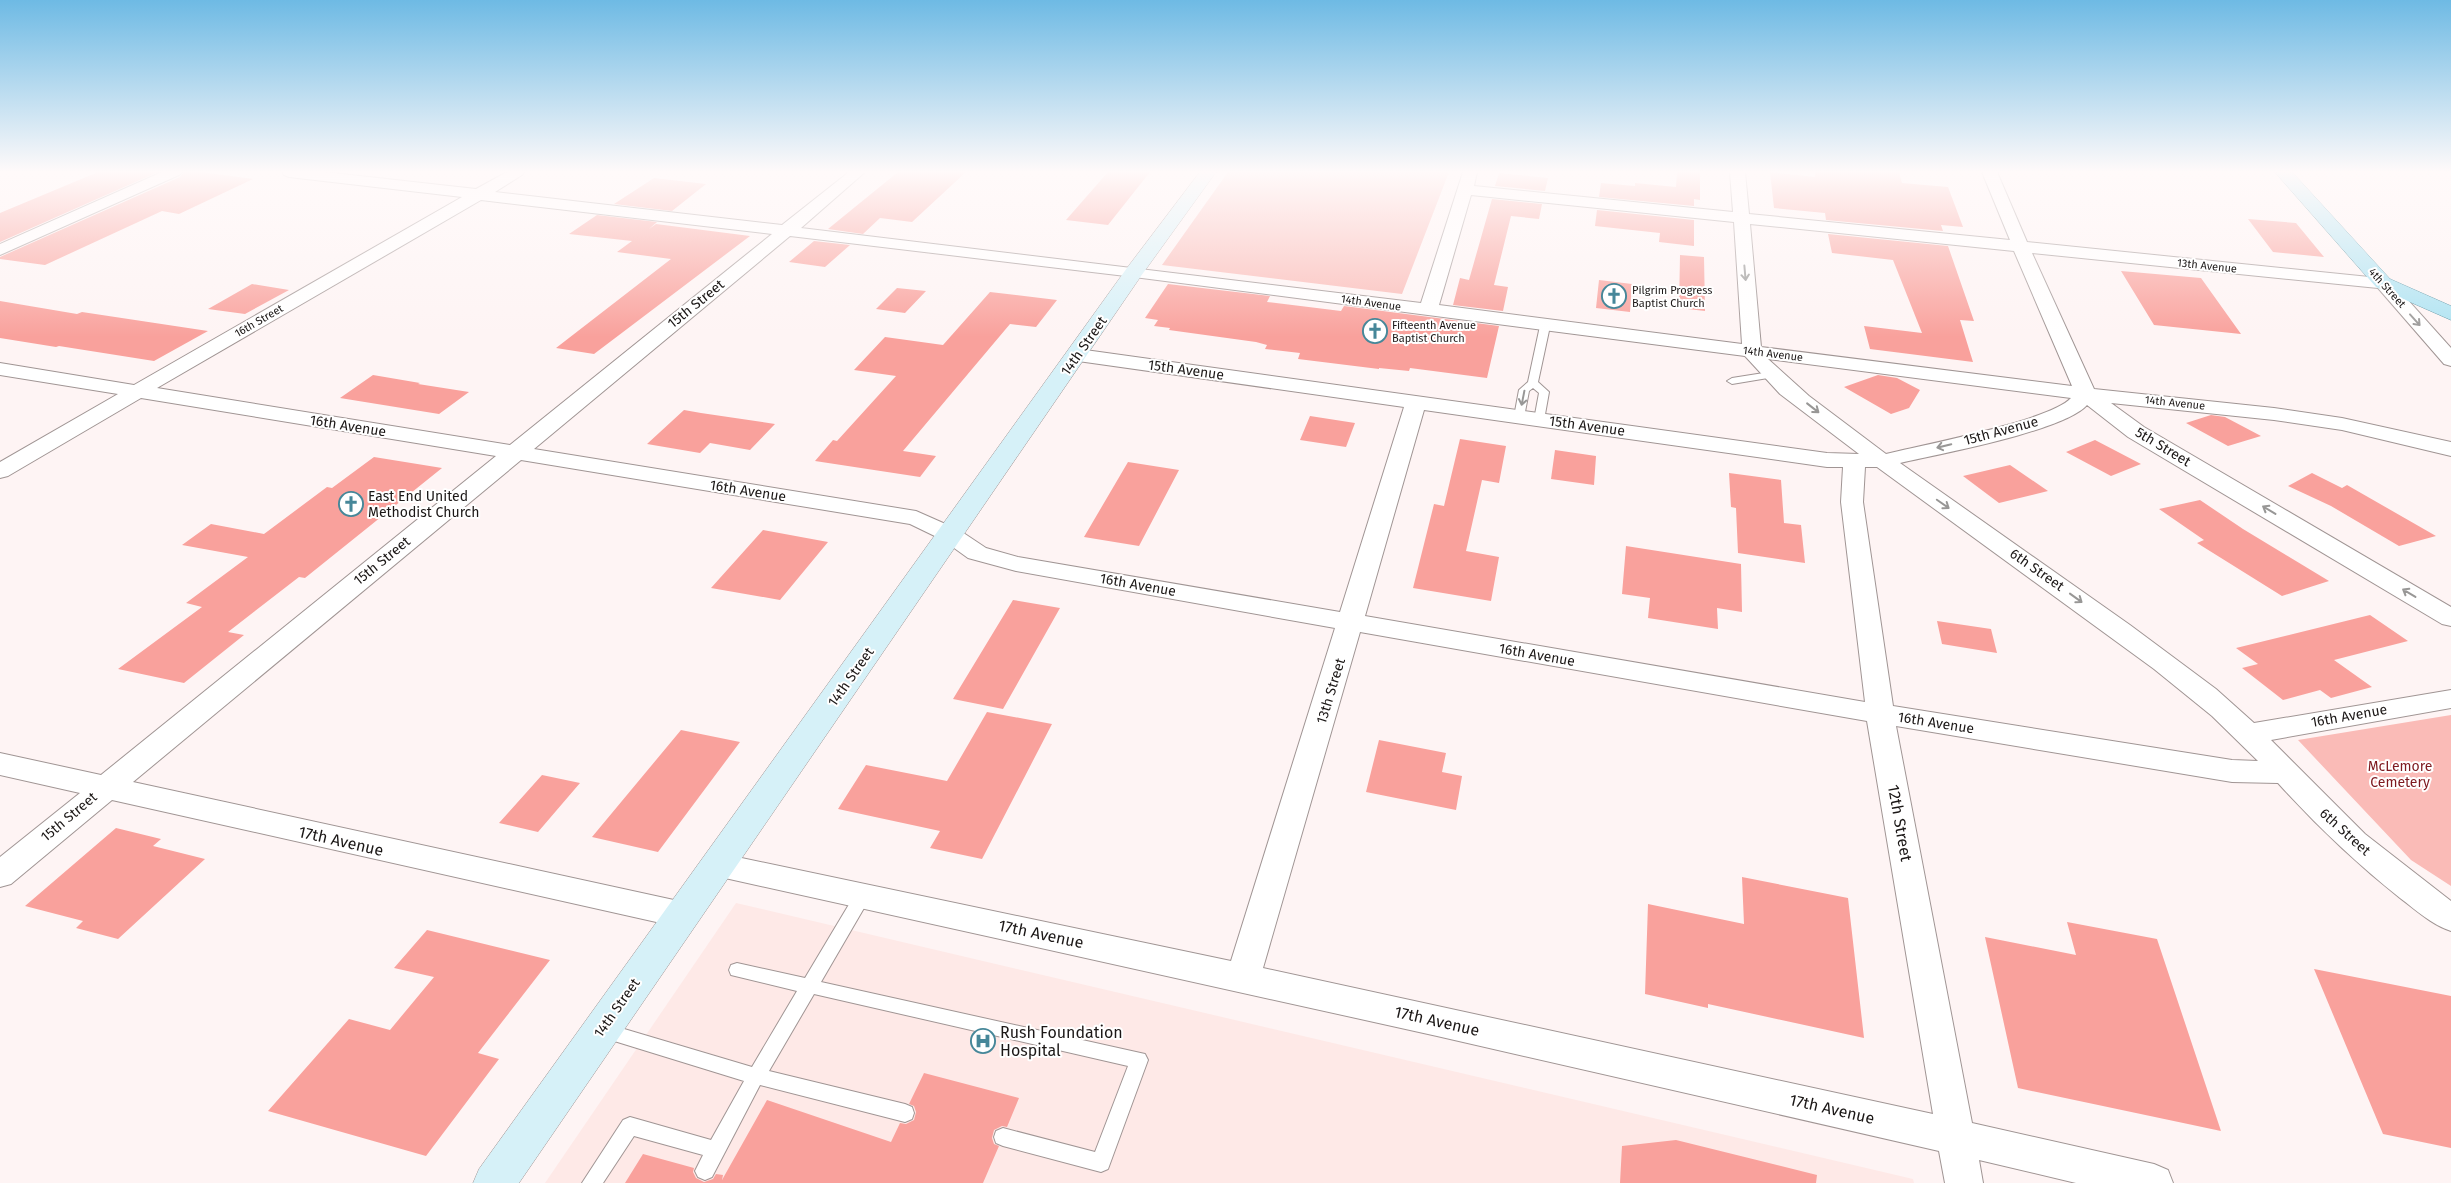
<svg xmlns="http://www.w3.org/2000/svg" width="2451" height="1183" font-family="'Fira Sans',sans-serif">
  <style>
    .built { fill: #fee9e7 }
    .green { fill: #fabbb7 }
    .building { fill: #f9a19c }
    .lines { fill: none; stroke-linecap: round; stroke-linejoin: round }
    .service-casing { stroke: #a09594; stroke-width: 2 }
    .minor-casing { stroke: #a09594; stroke-width: 2 }
    .secondary-casing { stroke: #a09594; stroke-width: 1 }
    .primary-casing { stroke: #57909f; stroke-width: 1 }
    .service { fill: #fff; fill-rule: evenodd }
    .minor { fill: #fff; fill-rule: evenodd }
    .secondary { fill: #d6f1f8; fill-rule: evenodd }
    .primary { fill: #aee3f2; fill-rule: evenodd }
    .oneway { stroke: #989796 }
    .labels { text-anchor: middle; dominant-baseline: central; stroke-width: 4; stroke-linejoin: round; paint-order: stroke }
    .far-street-label { font-size: 11px; fill: #1b1716; stroke: #fff }
    .far-poi-label { font-size: 11px; fill: #1b1716; stroke: #fff; text-anchor: start }
    .street-label { font-size: 14px; fill: #1b1716; stroke: #fff }
    .poi-label { font-size: 14px; fill: #1b1716; stroke: #fff; text-anchor: start }
    .park-label { font-size: 14px; fill: #7e191f; stroke: #fff }
    .near-street-label { font-size: 16px; fill: #1b1716; stroke: #fff }
    .near-poi-label { font-size: 16px; fill: #1b1716; stroke: #fff; text-anchor: start }
  </style>
  <rect width="100%" height="100%" fill="#fef4f4"/>
  <!-- built -->
  <path class="built" d="M736,903l1177,276 1,4h-1369z"/>
  <!-- green -->
  <path class="green" d="M1228,172h221l-47,122 -240,-29z
    M2451,715v171l-40,-26 -113,-120z"/>
  <!-- building -->
  <path class="building" d="M98,172h60l-158,70v-29z
    M184,172h17l52,7 -74,35 -17,-3 -117,54 -45,-6v-2l180,-80z
    M898,172h68l-54,50 -32,-4 -17,16 -35,-5z
    M1108,172h42l-42,53 -42,-5z
    M1677,172h23v28l-6,-1v7l-95,-9 2,-14 34,3v-3l41,4z
    M1770,172l45,5v-5h84l3,11 46,4 15,40 -22,-2 2,6 -117,-11 -1,-7 -51,-5z
    M1499,173l49,5 -3,13 -50,-5z
    M654,178l52,6 -34,27 -58,-7z
    M1492,199l50,5 -3,15 -28,-3 -17,69 14,2 -5,24 -50,-6 7,-27 9,2z
    M1597,210l97,10v26l-35,-4 1,-9 -65,-7z
    M597,215l60,7 -8,7 7,-5 94,12 -156,118 -38,-6 115,-89 -54,-7 15,-11 -63,-7z
    M2248,219l48,4 28,34 -51,-5z
    M1828,234l120,12 26,75 -14,-1 13,42 -103,-13 -6,-23 58,7 -29,-73 -61,-7z
    M814,241l36,4 -25,22 -36,-5z
    M1680,255l24,2 1,54 -26,-3z
    M2121,271l80,7 40,56 -87,-9z
    M1599,280l33,4 -2,28 -34,-4z
    M252,284l37,6 -44,24 -37,-5z
    M1168,284l102,12 -3,6 74,9 3,-5 155,20 -12,52 -77,-10 -1,3 -30,-3v1l-81,-10 2,-6 -35,-4 2,-4 -11,-3 -87,-12 1,-2 -16,-2 4,-6 -13,-2z
    M897,288l29,3 -21,22 -29,-4z
    M990,292l67,8 -21,27 -26,-3 -107,127 33,5 -16,21 -105,-16 18,-21 4,1 59,-65 -42,-6 31,-33 58,8z
    M0,301l77,13 5,-2 126,19 -54,30 -95,-15 -3,1 -56,-9z
    M373,375l47,8 -2,1 51,8 -30,22 -99,-16z
    M1878,375l19,3 23,12 -11,18 -18,6 -47,-27z
    M684,410l17,3 74,11 -25,26 -40,-7 -10,10 -53,-9z
    M2211,415l14,2 36,19 -33,10 -42,-23z
    M1310,416l45,7 -9,24 -46,-7z
    M1460,439l46,7 -7,37 -17,-3 -16,71 33,6 -8,44 -78,-13 21,-84 10,2z
    M2095,440l46,24 -30,12 -45,-24z
    M1555,450l41,6 -2,29 -43,-6z
    M374,457l68,11 -137,110 -6,-1 -71,55 16,3 -60,48 -66,-14 84,-62 -16,-4 62,-46 -66,-12 29,-21 53,10 63,-47 5,1z
    M1128,462l51,8 -40,76 -55,-9z
    M2010,465l38,26 -49,12 -36,-27z
    M1729,473l52,7 3,43 17,2 4,38 -67,-10 -2,-45 -5,-1z
    M2312,473l30,15 5,-3 89,51 -37,10 -68,-40 -43,-20z
    M2200,500l43,29 86,52 -47,15 -85,-53 7,-3 -45,-31z
    M763,530l65,12 -48,58 -69,-12z
    M1626,546l115,18 1,48 -25,-4 1,21 -70,-11 2,-20 -28,-4z
    M1013,600l47,8 -57,101 -50,-10z
    M2370,615l38,26 -74,19 38,27 -41,11 -11,-8 -37,10 -41,-32 16,-4 -22,-16z
    M1937,621l54,8 6,24 -55,-9z
    M987,712l65,12 -70,135 -52,-11 10,-17 -102,-22 28,-44 81,16z
    M681,730l59,12 -82,110 -66,-15z
    M1379,740l67,13 -4,19 20,4 -6,34 -90,-18z
    M542,775l38,8 -42,49 -39,-9z
    M116,828l45,11 -8,7 52,13 -87,80 -42,-11 7,-7 -58,-15z
    M1742,877l106,21 16,140 -156,-34v4l-63,-14 3,-90 96,20z
    M2067,922l90,17 64,192 -203,-43 -33,-151 91,18z
    M427,930l123,30 -72,93 21,6 -73,97 -158,-45 81,-92 41,11 44,-53 -40,-9z
    M2314,969l137,27v152l-68,-14z
    M924,1073l95,25 -12,29 -5,-1 -8,4 -2,8 2,6 5,2 -16,37h-358l18,-29 51,14 -1,4 3,6 8,4 9,-3 3,-5 7,1 -1,5 45,-80 124,42 9,-19 6,1 8,-4 2,-8 -2,-6 -5,-2z
    M1676,1140l141,35 -1,8h-196l2,-37z"/>
  <g class="lines">
    <defs>
      <path id="service" d="M1545,323l5,3 -12,56 11,10 -5,28 -5,3 -5,-3 5,-27 -6,-5 -4,3 -5,26 -5,3 -4,-1 -1,-2 5,-27 9,-8 12,-56z
        M1770,372l4,1v4l-42,7 -5,-3 5,-3z
        M863,890l6,1 2,5 -50,86 324,72 3,6 -40,109 -7,3 -98,-26 -7,-3 -2,-6 2,-6 7,-3 92,24 33,-86 -314,-72 -45,77 136,33 7,3 2,6 -2,6 -7,3 -145,-37 -48,92 -7,3 -7,-3 -3,-6 8,-16 -69,-19 -31,47h-21l41,-63 7,-3 81,23 33,-59 -146,-45 -3,-5 3,-5 6,-3 148,44 45,-76 -66,-16 -2,-5 2,-5 6,-2 68,15 52,-87z"/>
      <path id="minor" d="M162,172h20l-3,3 -179,80v-11z
        M282,172h42l152,17 31,-17h17l-2,3 -27,17 287,33 67,-53h16l-64,56 620,75 42,-131h14l-3,14 259,26 -3,-40h15l4,42 261,26 -28,-68h15l30,70 362,37 62,69v18l-7,-2 -66,-76 -346,-35 62,136 180,19 68,10 109,24v14l-109,-26 -68,-10 -163,-17 33,24 307,180v19l-9,-2 -314,-187 -41,-32c-23,26 -148,49 -187,58l230,162 86,64 38,34 197,-33v18l-180,32 94,94 86,67v30c-19,-6 -35,-21 -51,-33 -44,-35 -84,-73 -122,-115l-46,-1 -336,-56 76,397 182,41 14,6 5,13h-97l-97,-23 4,23h-38l-6,-32 -502,-115 -730,-162 -5,-9 5,-9 11,-3 513,108 104,-333 -319,-57 -48,-13 -25,-18 -33,-16 -389,-64 -388,322 550,120 11,4 5,9 -5,9 -11,4 -571,-128 -101,84 -11,3v-30l80,-64 -80,-18v-22l101,22 395,-319 -355,-58 -133,78 -8,2v-16l118,-68 -118,-19v-12l134,22 328,-188 -173,-20 -5,-2zM1471,195l263,27 8,122 -303,-39zM481,200l291,34 -262,211 -353,-57zM1750,224l264,27 58,135 -311,-39zM790,236l344,41 611,79 35,38 79,60 -32,-1 -749,-104 -7,2 -3,4 3,4 7,2 326,46 -64,205 -322,-55 -32,-9 -27,-18 -43,-19 -382,-62zM1768,359l303,39c-21,23 -149,47 -185,56l-77,-58zM1424,410l403,57h16l-2,35 24,200 -500,-86zM1865,467h12l277,202 58,47 46,45 -26,-1 -339,-54 -30,-204zM1360,632l507,89 66,393 -670,-146z"/>
      <path id="secondary" d="M1200,172h16l-75,104 -622,907h-46l6,-14 648,-901z"/>
      <path id="primary" d="M2275,172h17l98,107 61,27v14l-75,-33z"/>
    </defs>
    <!-- service casing -->
    <use href="#service" class="service-casing"/>
    <!-- minor casing -->
    <use href="#minor" class="minor-casing"/>
    <!-- secondary casing -->
    <use href="#secondary" class="secondary-casing"/>
    <!-- primary casing -->
    <use href="#primary" class="primary-casing"/>
    <!-- service -->
    <use href="#service" class="service"/>
    <!-- minor -->
    <use href="#minor" class="minor"/>
    <!-- secondary -->
    <use href="#secondary" class="secondary"/>
    <!-- primary -->
    <use href="#primary" class="primary"/>
  </g>
  <!-- one-way arrows -->
  <defs><path id="oneway-shaft" d="M-6 0H5M1.5-3L5.5 0L1.5 3" fill="none" stroke-width="1.6" stroke-linecap="round" stroke-linejoin="round" transform="scale(1.25)"/></defs>
  <g class="oneway">
    <use href="#oneway-shaft" transform="translate(1745 273) rotate(85)"/>
    <use href="#oneway-shaft" transform="translate(2415 320) rotate(48)"/>
    <use href="#oneway-shaft" transform="translate(1523 398) rotate(101)"/>
    <use href="#oneway-shaft" transform="translate(1813 408) rotate(38)"/>
    <use href="#oneway-shaft" transform="translate(1944 446) rotate(166)"/>
    <use href="#oneway-shaft" transform="translate(1943 504) rotate(35)"/>
    <use href="#oneway-shaft" transform="translate(2269 510) rotate(-149)"/>
    <use href="#oneway-shaft" transform="translate(2409 593) rotate(-149)"/>
    <use href="#oneway-shaft" transform="translate(2076 598) rotate(36)"/>
  </g>
  <!-- sky -->
  <linearGradient id="sky" x2="0" y2="1"><stop stop-color="#6ebae4"/><stop offset="0.51" stop-color="#fffafa"/><stop offset="1" stop-color="#fffafa" stop-opacity="0"/></linearGradient>
  <rect width="2451" height="337" fill="url(#sky)"/>
  <!-- icons -->
  <defs>
    <symbol id="church-ring" viewBox="-11 -11 22 22"><circle r="9.5" fill="#fff" stroke="#468799" stroke-width="1.5"/><path d="M-1.2-6h2.4v3.5h3.3v2.4h-3.3V6h-2.4V-.1h-3.3v-2.4h3.3Z" fill="#468799"/></symbol>
    <symbol id="hospital-ring" viewBox="-11 -11 22 22"><circle r="9.5" fill="#fff" stroke="#468799" stroke-width="1.5"/><path d="M-5-5h3v3.5h4V-5h3V5h-3V1.5h-4V5h-3Z" fill="#468799"/></symbol>
  </defs>
  <g fill-rule="evenodd">
    <use href="#church-ring" x="1600" y="282" width="28" height="28"/>
    <use href="#church-ring" x="1361" y="317" width="28" height="28"/>
    <use href="#church-ring" x="337" y="490" width="28" height="28"/>
    <use href="#hospital-ring" x="969" y="1027" width="28" height="28"/>
  </g>
  <g class="labels">
    <!-- far-street labels -->
    <g class="far-street-label">
      <text transform="translate(2207 266) rotate(6)">13th Avenue</text>
      <text transform="translate(2387 288) rotate(48)">4th Street</text>
      <text transform="translate(1371 303) rotate(8)">14th Avenue</text>
      <text transform="translate(259 321) rotate(-30)">16th Street</text>
      <text transform="translate(1773 354) rotate(7)">14th Avenue</text>
      <text transform="translate(2175 403) rotate(6)">14th Avenue</text>
    </g>
    <!-- far-poi labels -->
    <g class="far-poi-label">
      <text x="1632" y="290">Pilgrim Progress<tspan x="1632" dy="13">Baptist Church</tspan></text>
      <text x="1392" y="325">Fifteenth Avenue<tspan x="1392" dy="13">Baptist Church</tspan></text>
    </g>
    <!-- street labels -->
    <g class="street-label">
      <text transform="translate(696 304) rotate(-39)">15th Street</text>
      <text transform="translate(1084 346) rotate(-55)">14th Street</text>
      <text transform="translate(1186 370) rotate(8)">15th Avenue</text>
      <text transform="translate(348 426) rotate(9)">16th Avenue</text>
      <text transform="translate(1587 426) rotate(8)">15th Avenue</text>
      <text transform="translate(2001 431) rotate(-15)">15th Avenue</text>
      <text transform="translate(2163 447) rotate(31)">5th Street</text>
      <text transform="translate(748 491) rotate(9)">16th Avenue</text>
      <text transform="translate(382 561) rotate(-39)">15th Street</text>
      <text transform="translate(2037 570) rotate(35)">6th Street</text>
      <text transform="translate(1138 585) rotate(10)">16th Avenue</text>
      <text transform="translate(1537 655) rotate(10)">16th Avenue</text>
      <text transform="translate(851 677) rotate(-55)">14th Street</text>
      <text transform="translate(1331 691) rotate(-73)">13th Street</text>
      <text transform="translate(2349 716) rotate(-10)">16th Avenue</text>
      <text transform="translate(1936 723) rotate(9)">16th Avenue</text>
      <text transform="translate(69 817) rotate(-40)">15th Street</text>
      <text transform="translate(2345 832) rotate(42)">6th Street</text>
      <text transform="translate(617 1008) rotate(-55)">14th Street</text>
    </g>
    <!-- poi labels -->
    <g class="poi-label">
      <text x="368" y="496">East End United<tspan x="368" dy="16">Methodist Church</tspan></text>
    </g>
    <!-- park labels -->
    <g class="park-label">
      <text x="2400" y="766">McLemore<tspan x="2400" dy="16">Cemetery</tspan></text>
    </g>
    <!-- near-street labels -->
    <g class="near-street-label">
      <text transform="translate(1900 823) rotate(80)">12th Street</text>
      <text transform="translate(341 841) rotate(13)">17th Avenue</text>
      <text transform="translate(1041 934) rotate(12)">17th Avenue</text>
      <text transform="translate(1437 1021) rotate(13)">17th Avenue</text>
      <text transform="translate(1832 1109) rotate(13)">17th Avenue</text>
    </g>
    <!-- near-poi labels -->
    <g class="near-poi-label">
      <text x="1000" y="1032">Rush Foundation<tspan x="1000" dy="18">Hospital</tspan></text>
    </g>
  </g>
</svg>
